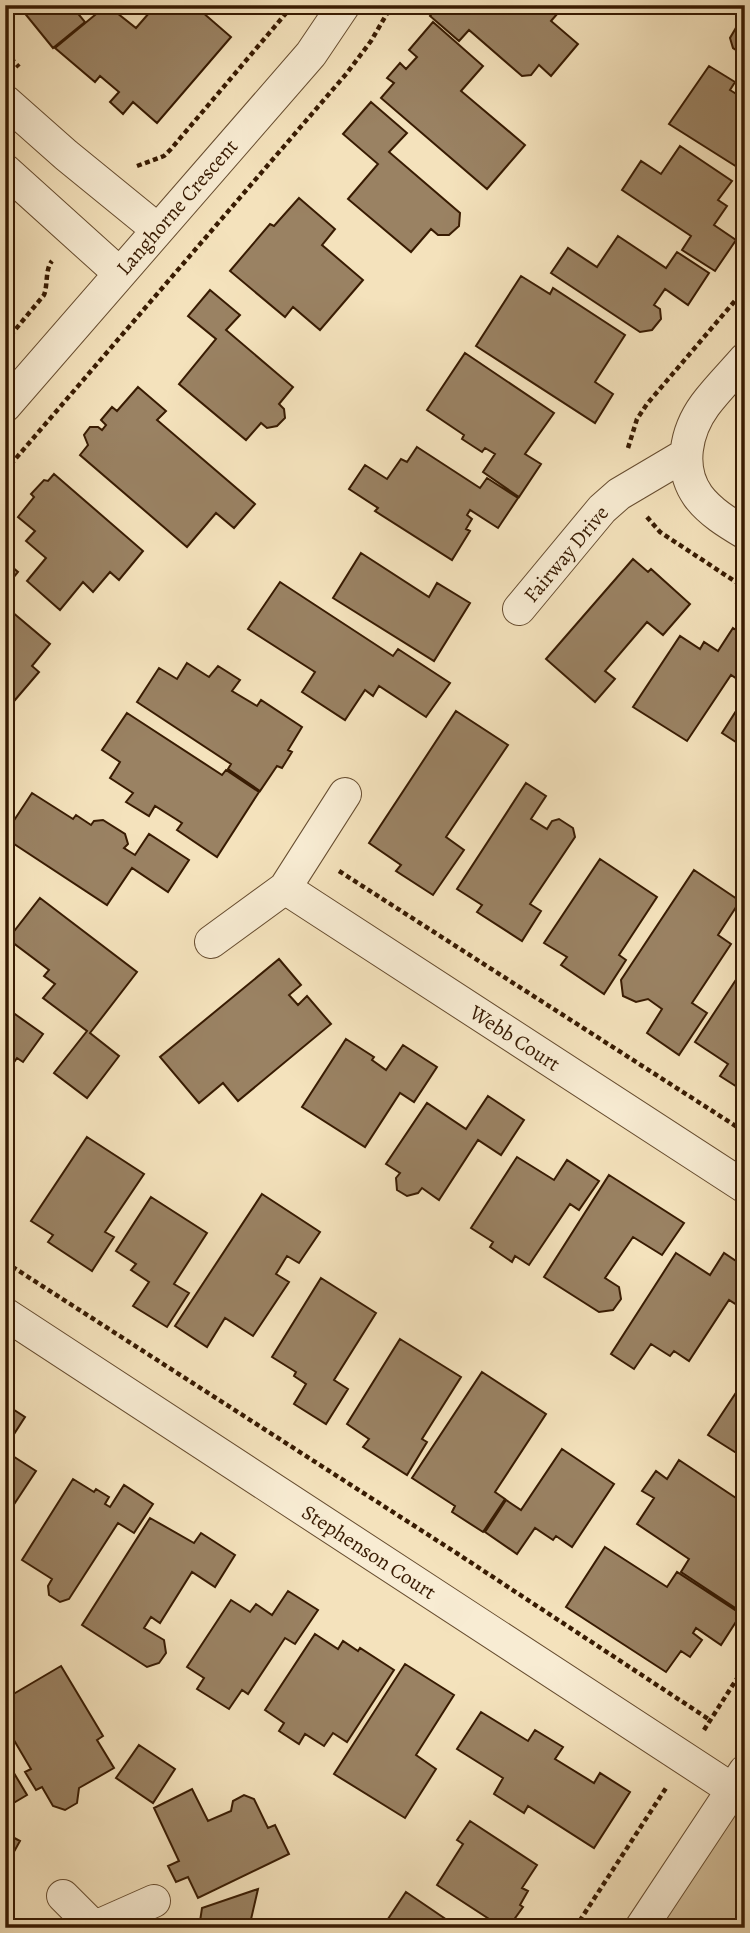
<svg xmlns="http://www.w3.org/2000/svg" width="750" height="1933" font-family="Alegreya,serif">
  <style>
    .green { fill: #d4c09c; stroke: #866e4f; stroke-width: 2 }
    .building { fill: #9a8263; stroke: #381b02; stroke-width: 2 }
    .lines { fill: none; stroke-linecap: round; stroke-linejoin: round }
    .minor-casing { stroke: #674d30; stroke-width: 34 }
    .path { stroke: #381b02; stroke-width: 4.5; stroke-dasharray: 5 3.5; stroke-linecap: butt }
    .minor { stroke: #f8ecd3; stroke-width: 32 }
    .labels { text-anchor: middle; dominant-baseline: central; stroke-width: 5; stroke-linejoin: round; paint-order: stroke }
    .street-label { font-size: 21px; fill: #381b02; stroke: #f8ecd3 }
  </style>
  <rect width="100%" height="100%" fill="#f4e2bc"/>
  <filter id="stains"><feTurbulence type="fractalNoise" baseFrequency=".00286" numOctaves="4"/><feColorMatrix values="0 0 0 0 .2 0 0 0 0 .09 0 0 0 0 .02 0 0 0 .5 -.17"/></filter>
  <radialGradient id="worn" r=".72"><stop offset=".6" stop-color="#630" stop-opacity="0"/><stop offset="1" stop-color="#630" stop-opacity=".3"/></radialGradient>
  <!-- green -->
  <path class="green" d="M745,1771v157h-104z"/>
  <!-- building -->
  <path class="building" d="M18,5h53l14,17 -32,26z
    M107,5l29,23 20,-23h38l37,32 -74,86 -24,-21 -10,12 -13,-12 9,-10 -19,-16 -5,6 -40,-34z
    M439,5h110l9,8 -7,8 27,23 -27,32 -12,-11 -8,10 -9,1 -53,-46 -10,11 -29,-25z
    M745,20v36l-12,-8 -3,-10 10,-17z
    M433,22l50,44 -22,25 64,54 -38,44 -106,-91 13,-15 -7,-5 13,-15 6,6 11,-12 -8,-7z
    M709,66l26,16 -5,8 8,5 7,-8v85l-76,-48z
    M371,102l36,31 -18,19 71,61 -1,13 -10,9h-11l-7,-6 -20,23 -63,-53 30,-35 -35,-30z
    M680,146l52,35 -14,19 9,6 -13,19 22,15 -21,31 -33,-21 9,-14 -69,-46 19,-29 20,13z
    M299,198l36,31 -13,16 41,35 -43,50 -27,-23 -8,10 -55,-46 40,-47 4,2z
    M618,236l48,32 11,-16 32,21 -21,32 -23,-16 -11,16 6,4 1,10 -9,11 -12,2 -89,-59 17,-25 29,19z
    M521,276l29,18 3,-6 72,47 -30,47 18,12 -18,29 -119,-77z
    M210,290l30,25 -14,15 67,57 -14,17 5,5 1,9 -8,8 -10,2 -6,-5 -15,17 -67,-56 37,-45 -28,-23z
    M465,353l89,60 -29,41 16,10 -22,33 -36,-25 12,-18 -10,-6 -3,4 -20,-13 2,-4 -37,-25z
    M138,387l28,24 -9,9 98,84 -21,24 -18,-15 -29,34 -107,-92 8,-10 -4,-10 6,-8h8l4,3 4,-5 -5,-5 11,-13 5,4z
    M417,447l63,41 7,-10 31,20 -20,30 -28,-18 -3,5 5,4 -6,10 4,2 -18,29 -77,-49 3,-3 -29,-19 16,-24 22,14 14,-20 6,3z
    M54,474l89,77 -24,29 -9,-8 -17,20 -10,-10 -23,28 -33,-29 19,-23 -20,-17 9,-10 -17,-14 16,-20 -3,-3 13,-14 4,1z
    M361,553l68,44 8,-14 33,20 -36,58 -101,-63z
    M633,559l15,13 3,-3 39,35 -27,31 -16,-13 -42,49 10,8 -20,23 -49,-43z
    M5,561l13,11 -13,16z
    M280,582l113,74 5,-7 52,34 -24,34 -47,-31 -6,10 -8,-6 -20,30 -43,-28 13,-20 -67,-43z
    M5,606l45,38 -18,22 7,6 -24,28 -10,-8z
    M733,628l12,8v45l-2,2 -12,-8 -44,66 -54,-34 47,-71 20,13 4,-7 14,9z
    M187,663l22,14 9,-11 22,14 -8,11 25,15 4,-6 41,27 -14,23 4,2 -10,16 -5,-2 -17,25 -32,-22 3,-5 -94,-62 22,-34 18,11z
    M745,697v51l-23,-15z
    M456,711l52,34 -62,92 18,13 -31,45 -37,-24 5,-6 -32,-22z
    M127,713l95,62 4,-5 33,22 -42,65 -40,-27 5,-7 -27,-17 -6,10 -23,-14 7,-9 -23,-15 10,-16 -18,-12z
    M526,783l20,13 -15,23 16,10 5,-8 7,-2 14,9 2,9 -45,67 11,7 -19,30 -45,-29 5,-7 -25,-16z
    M32,793l41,26 3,-4 15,10 3,-4 9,-1 22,14 3,10 -4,4 11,7 14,-21 40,26 -21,32 -36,-24 -25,37 -102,-67v-4z
    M600,859l57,38 -38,58 7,5 -22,34 -43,-29 6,-8 -23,-14z
    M694,870l46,31 -22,34 13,9 -39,59 15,10 -28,42 -32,-22 15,-24 -14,-10 -12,3 -13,-6 -2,-16z
    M40,898l97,74 -47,61 29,23 -32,42 -33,-25 33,-42 -44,-33 12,-14 -11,-8 5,-6 -41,-31z
    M279,959l22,26 -12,10 9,10 9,-9 24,28 -93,77 -15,-18 -24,20 -39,-46z
    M745,966v126l-25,-16 8,-12 -33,-22z
    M5,1007l38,27 -20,28 -6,-4 -12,17z
    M346,1039l28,18 -2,3 14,10 17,-25 34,22 -23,35 -14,-9 -35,54 -63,-40z
    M488,1096l36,24 -23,35 -23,-15 -39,60 -17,-12 -4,5 -11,3 -10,-6 -1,-12 4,-5 -14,-9 41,-61 39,26z
    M87,1137l57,37 -39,58 9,5 -22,34 -44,-29 5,-7 -22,-14z
    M517,1157l37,23 13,-20 32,21 -20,29 -9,-6 -41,61 -14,-9 -3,6 -22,-15 3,-5 -22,-14z
    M609,1175l75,48 -22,32 -29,-18 -28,41 14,9 2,12 -8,11 -14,2 -55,-35z
    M262,1194l58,38 -21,31 -12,-7 -11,18 13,8 -36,54 -28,-18 -18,29 -32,-21z
    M151,1197l56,36 -33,51 15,9 -22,34 -34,-21 16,-24 -18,-12 5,-6 -20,-13z
    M676,1253l34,22 14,-22 21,14v39l-2,3 -14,-9 -40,61 -15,-10 -4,5 -19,-12 -17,25 -23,-15z
    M321,1278l55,35 -42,67 14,9 -22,35 -32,-20 12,-20 -12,-8 2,-4 -24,-15z
    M400,1339l61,38 -39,62 5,3 -20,33 -44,-28 6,-8 -22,-15z
    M482,1372l64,42 -51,78 10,7 -22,33 -31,-20 3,-6 -43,-28z
    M745,1379v65l-7,10 -30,-19z
    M5,1404l20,13 -20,31z
    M562,1449l52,35 -42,63 -16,-11 -3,4 -18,-12 -18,26 -32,-22 21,-32 15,10z
    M5,1451l31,20 -31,47z
    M679,1460l66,44v106l-2,3 -62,-41 8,-13 -52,-35 17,-26 -12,-7 14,-20 11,8z
    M73,1479l21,13 2,-3 13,8 -4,7 5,3 14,-22 29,19 -19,29 -16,-10 -49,76 -9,3 -11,-7 -1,-9 4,-7 -30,-19z
    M150,1518l44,25 7,-10 34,22 -20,32 -23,-15 -32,51 -9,-6 -7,11 20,12 2,13 -7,10 -12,4 -65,-42z
    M605,1547l62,40 10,-15 64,42 -20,31 -25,-17 -3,5 9,7 -12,17 -9,-6 -15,21 -100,-65z
    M288,1591l30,19 -23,34 -10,-6 -37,56 -6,-4 -13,19 -32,-20 7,-11 -17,-11 44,-67 19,12 6,-8 16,11z
    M315,1634l23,15 5,-8 15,10 2,-3 34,22 -47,72 -14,-9 -9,13 -19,-12 -6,10 -20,-13 5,-8 -19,-13z
    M405,1664l49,31 -38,60 20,14 -31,49 -71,-44z
    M61,1666l42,70 -6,4 17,28 -35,20 -2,15 -12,7 -12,-4 -11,-19 -6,3 -11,-18 6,-3 -26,-44v-26z
    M481,1712l47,29 7,-11 28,17 -8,12 39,24 6,-10 30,19 -36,56 -66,-42 -4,7 -30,-19 9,-16 -46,-29z
    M139,1745l36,24 -22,34 -37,-25z
    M5,1758l22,37 -22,13z
    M192,1789l16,32 23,-10 2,-10 11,-6 10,4 14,29 7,-3 14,29 -91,44 -10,-21 -12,5 -8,-16 11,-5 -25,-53z
    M470,1821l67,44 -15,23 6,3 -8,14 3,2 -15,21h-5l-66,-43 26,-41 -6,-4z
    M5,1833l15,8 -15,27z
    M258,1889l-9,39h-50l3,-20z
    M406,1892l44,30 -2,3 3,3h-69z"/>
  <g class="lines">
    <defs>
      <path id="minor" d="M5,101l61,54 92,75
        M5,170l114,103
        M745,359c-13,15 -28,30 -40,46 -19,26 -27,63 -7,91 12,16 30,27 47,37
        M5,406l306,-352 33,-49
        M519,609l83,-100 17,-15 66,-39
        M285,888l460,299
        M211,942l74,-54 60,-94
        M5,1314l728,476
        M63,1896l30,30
        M93,1928l61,-27
        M641,1928l104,-157"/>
    </defs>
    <!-- minor casing -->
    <use href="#minor" class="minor-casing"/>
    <!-- path -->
    <path class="path" d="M5,52l14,15
      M137,166l27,-10 7,-7 122,-144
      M5,342l39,-47c4,-10 1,-26 8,-34
      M745,435v7
      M628,448l9,-29 10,-15 98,-115
      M5,471l342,-398 24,-32 21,-36
      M647,517l13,15 85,56
      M339,871l406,261
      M5,1262l453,292 252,166
      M704,1730l41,-64
      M575,1928l91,-140"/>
    <!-- minor -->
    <use href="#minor" class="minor"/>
  </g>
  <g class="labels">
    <!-- street labels -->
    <g class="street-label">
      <text transform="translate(177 207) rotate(-49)">Langhorne Crescent</text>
      <text transform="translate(566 554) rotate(-50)">Fairway Drive</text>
      <text transform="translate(515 1038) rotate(33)">Webb Court</text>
      <text transform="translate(369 1552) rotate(33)">Stephenson Court</text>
    </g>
  </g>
  <!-- margin -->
  <rect width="750" height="1933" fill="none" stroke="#f4e2bc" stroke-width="28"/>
  <rect x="7" y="7" width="736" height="1919" fill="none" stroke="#381b02" stroke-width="3.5"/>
  <rect x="14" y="14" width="722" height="1905" fill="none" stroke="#381b02" stroke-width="2"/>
  <rect width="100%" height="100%" filter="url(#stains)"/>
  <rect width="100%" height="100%" fill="url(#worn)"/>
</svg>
